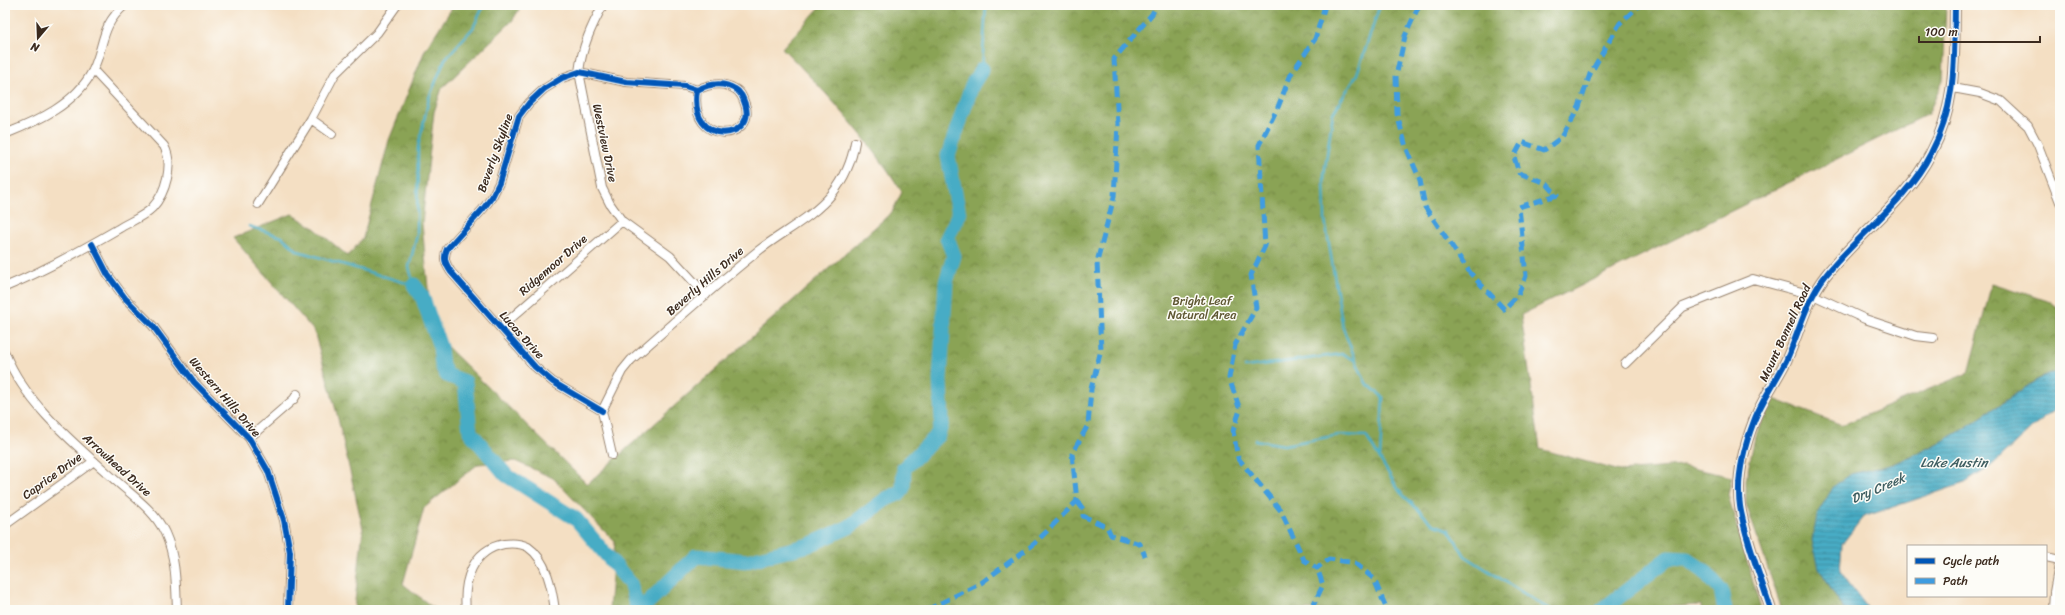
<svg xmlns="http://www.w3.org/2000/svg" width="2065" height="615" font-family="Sriracha,sans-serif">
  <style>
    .forest { fill: url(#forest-crowns); stroke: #626639 }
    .water { fill: url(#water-rules); stroke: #406b72 }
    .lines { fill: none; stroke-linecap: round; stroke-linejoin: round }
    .stream { stroke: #46acc5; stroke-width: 2.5 }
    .river { stroke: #46acc5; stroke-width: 15 }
    .minor-casing { stroke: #988470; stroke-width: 10 }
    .tertiary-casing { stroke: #988470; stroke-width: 12 }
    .minor { stroke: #fff; stroke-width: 8 }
    .tertiary { stroke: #fff; stroke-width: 10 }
    .quiet { stroke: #3f9ce0; stroke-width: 5; stroke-dasharray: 10 5; stroke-linecap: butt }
    .cycleway-casing { stroke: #fdfcf7; stroke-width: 8 }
    .cycleway { stroke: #0057b8; stroke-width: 6 }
    .labels { text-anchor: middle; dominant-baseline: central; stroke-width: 3; stroke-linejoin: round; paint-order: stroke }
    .street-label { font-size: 12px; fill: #3b2a1e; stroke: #fdfcf7 }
    .park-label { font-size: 12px; fill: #5e5631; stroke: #fdfcf7 }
    .water-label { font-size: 13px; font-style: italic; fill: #3f5e61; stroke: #fdfcf7 }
  </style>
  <defs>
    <pattern id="forest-crowns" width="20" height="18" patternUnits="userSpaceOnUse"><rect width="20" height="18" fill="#8aa354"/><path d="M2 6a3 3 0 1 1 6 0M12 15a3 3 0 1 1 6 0" fill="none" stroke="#728545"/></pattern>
    <pattern id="water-rules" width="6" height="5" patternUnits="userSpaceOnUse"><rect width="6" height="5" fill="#46acc5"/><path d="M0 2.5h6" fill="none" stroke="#3c8c9f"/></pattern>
  </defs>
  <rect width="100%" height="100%" fill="#fdfcf7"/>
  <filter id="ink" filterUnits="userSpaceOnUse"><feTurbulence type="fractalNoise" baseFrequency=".025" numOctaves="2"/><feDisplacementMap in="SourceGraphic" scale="8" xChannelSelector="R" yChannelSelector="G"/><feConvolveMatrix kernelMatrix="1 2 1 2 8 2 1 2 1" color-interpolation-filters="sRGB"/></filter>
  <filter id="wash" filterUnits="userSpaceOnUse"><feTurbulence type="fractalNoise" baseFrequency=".012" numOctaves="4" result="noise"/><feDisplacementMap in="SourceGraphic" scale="16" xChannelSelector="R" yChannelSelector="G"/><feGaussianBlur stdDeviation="0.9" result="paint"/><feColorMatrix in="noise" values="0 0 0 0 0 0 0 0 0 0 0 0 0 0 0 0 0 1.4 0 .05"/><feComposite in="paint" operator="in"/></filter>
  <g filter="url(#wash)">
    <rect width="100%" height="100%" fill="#f4dfc3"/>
    <!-- forest -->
    <path class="forest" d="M454,5h68l-10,16 -70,67 -8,24 -12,111 10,109 155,152 305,-272 10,-20c-33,-53 -76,-100 -120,-144l40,-43h1124l-3,76 -15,33 -407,201 19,134 80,22 63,-5 49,11 -4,18 33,115h-60v-5l-87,5h-1005l6,-68 -62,-64 -38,-17 -37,3 -54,44 -21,76 33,26h-82l9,-81 -26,-115 -23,-83 -81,-93 59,-24 21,13 35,29 15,-18 26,-98 36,-90z
      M1992,283l59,19 9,7v61l-22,9 -79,53 -20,11 -45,21 -43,10 -32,94 25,42h-62l-36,-106v-24l9,-43 16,-39 71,27 126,-52z"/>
    <!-- water -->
    <path class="water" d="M2060,370v36l-28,22 -41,38 -26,17 -102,34 -21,27 -2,27 29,39h-25l-25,-42 -7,-28 6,-28 16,-26 17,-12 43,-10 45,-21 20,-11 79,-53z"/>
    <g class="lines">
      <!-- stream -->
      <path class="stream" d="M982,69l4,-64
        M249,226l33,11 16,14 115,34
        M414,285l-5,-18 8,-32 1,-88 11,-49 16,-39 28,-31 11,-23
        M1356,361l-13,-33 -18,-108 -1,-45 9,-62 24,-39 23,-69
        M1245,367l98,-13 13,7 10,22 17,14 -3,60
        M1255,440l29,5 55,-10 27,1 34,56 33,32 16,6 16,26 85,54"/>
      <!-- river -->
      <path class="river" d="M414,285l8,11 18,51 2,19 5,9 18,7 5,50 36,43 70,44 54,64 8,27
        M640,610l56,-54 51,5 62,-16 40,-18 37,-28 14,-6 3,-5 1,-20 34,-33 4,-13 -2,-42 6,-98 8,-26 -7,-18 12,-24 -11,-58 24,-71 10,-16
        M1602,610l67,-52 18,1 17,12 17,19 4,20"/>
    </g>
  </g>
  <g filter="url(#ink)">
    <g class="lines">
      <defs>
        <path id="minor" d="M603,5c-12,22 -21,42 -24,67l23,116 8,16 12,17 48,35 36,39
          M1953,88l27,5 21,8 27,25 10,19 22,57
          M311,119l21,15
          M5,134c33,-13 71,-30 88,-64 12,-25 7,-44 32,-65
          M258,204l53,-85 24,-45 42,-41 20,-28
          M92,244l16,31 17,23 28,28 41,56 55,56 19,33 16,49 6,32 -2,58
          M5,287c39,-16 77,-37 113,-58 11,-7 25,-12 34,-21 14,-15 22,-44 12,-62l-71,-76
          M501,327l121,-106
          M5,353c21,52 70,91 110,127 18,16 40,31 50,53 11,24 11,51 12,77
          M1625,364l58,-57 70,-28 60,16 52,24 51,17 17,2
          M602,411l-49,-29 -18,-15 -84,-95c-6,-9 -8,-14 -4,-23l36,-40 9,-12 7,-14 20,-67 10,-13 15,-14 18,-11 17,-6 47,10 59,4 12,4c12,-6 25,-9 38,-1 6,3 8,9 10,15 13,36 -57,45 -48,-14
          M249,438l45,-39 3,-5
          M612,455l-10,-44 20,-40 9,-11c42,-37 83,-74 127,-109 24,-19 54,-33 74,-57 12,-15 20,-33 23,-52
          M5,525l89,-64
          M2046,557l14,3
          M466,610c-3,-29 6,-60 38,-66 9,-1 16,-1 24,3 19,13 24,42 27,63
          M2053,610l1,-18 6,-32"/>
        <path id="tertiary" d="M1771,610c-10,-32 -26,-71 -31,-104 -4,-28 4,-59 14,-85 8,-21 22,-40 32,-60 13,-28 20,-61 40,-86 33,-42 80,-73 105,-122 26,-48 23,-96 24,-148"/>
      </defs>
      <!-- minor casing -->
      <use href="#minor" class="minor-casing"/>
      <!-- tertiary casing -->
      <use href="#tertiary" class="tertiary-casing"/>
      <!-- minor -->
      <use href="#minor" class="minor"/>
      <!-- tertiary -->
      <use href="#tertiary" class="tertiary"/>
      <!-- quiet -->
      <path class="quiet" d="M1323,5l1,4 -9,30 -24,35 -13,33 -19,38 6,101 -14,29 5,33 -21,37 -6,33 11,32 -7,21 5,27 43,53 23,49 13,8 12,-9 26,4 19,16 13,31
        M1419,5l-14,31 -9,40 1,38 9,33 14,33 5,27 46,67 33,35 14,-14 8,-19 -7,-69 38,-12 -11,-12 -27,-10 -5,-16 8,-15 22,8 18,-13 17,-30 11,-33 30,-51 20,-18
        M1077,501l6,8v7l24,11 4,8 29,9 5,12
        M927,610l54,-27 53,-39 43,-43 -5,-47 16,-29 3,-36 10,-39 -4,-88 17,-65 4,-73 -4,-65 38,-45 5,-9
        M1311,610l12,-25 -6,-17"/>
      <defs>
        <path id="cycleway" d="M92,244l16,31 17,23 28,28 41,56 55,56 19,33 16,49 6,32 -2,58
          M602,411l-49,-29 -18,-15 -84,-95c-6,-9 -8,-14 -4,-23l36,-40 9,-12 7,-14 20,-67 10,-13 15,-14 18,-11 17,-6 47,10 59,4 12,4c12,-6 25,-9 38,-1 6,3 8,9 10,15 13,36 -57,45 -48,-14
          M1771,610c-10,-32 -26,-71 -31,-104 -4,-28 4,-59 14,-85 8,-21 22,-40 32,-60 13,-28 20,-61 40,-86 33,-42 80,-73 105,-122 26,-48 23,-96 24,-148"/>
      </defs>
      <!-- cycleway casing -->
      <use href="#cycleway" class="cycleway-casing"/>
      <!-- cycleway -->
      <use href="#cycleway" class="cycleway"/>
    </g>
  </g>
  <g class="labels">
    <!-- street labels -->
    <g class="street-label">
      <text transform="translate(605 143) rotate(78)">Westview Drive</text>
      <text transform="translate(495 153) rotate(-70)">Beverly Skyline</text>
      <text transform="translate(553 265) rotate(-41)">Ridgemoor Drive</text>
      <text transform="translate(705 281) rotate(-41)">Beverly Hills Drive</text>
      <text transform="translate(1785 333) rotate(-65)">Mount Bonnell Road</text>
      <text transform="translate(522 335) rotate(48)">Lucas Drive</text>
      <text transform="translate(225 397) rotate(49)">Western Hills Drive</text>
      <text transform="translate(117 465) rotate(42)">Arrowhead Drive</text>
      <text transform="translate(52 476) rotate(-36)">Caprice Drive</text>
    </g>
    <!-- park labels -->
    <g class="park-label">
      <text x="1202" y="301">Bright Leaf<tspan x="1202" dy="14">Natural Area</tspan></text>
    </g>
    <!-- water labels -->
    <g class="water-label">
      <text x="1954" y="462">Lake Austin</text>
      <text transform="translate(1878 488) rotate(-23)">Dry Creek</text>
    </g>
  </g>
  <!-- margin -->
  <rect width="2065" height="615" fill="none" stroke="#fdfcf7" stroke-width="20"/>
  <!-- legend -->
  <rect x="1907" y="545" width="140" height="52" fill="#fdfcf7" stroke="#afa8a0"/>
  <rect x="1915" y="558" width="20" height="6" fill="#0057b8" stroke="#afa8a0"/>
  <text x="1943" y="565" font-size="12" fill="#3b2a1e">Cycle path</text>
  <rect x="1915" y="578" width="20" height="6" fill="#3f9ce0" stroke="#afa8a0"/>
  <text x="1943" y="585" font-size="12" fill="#3b2a1e">Path</text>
  <!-- north arrow -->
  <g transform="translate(38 38) rotate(199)" stroke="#fdfcf7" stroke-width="3" paint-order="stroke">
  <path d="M0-3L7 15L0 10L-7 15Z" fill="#3b2a1e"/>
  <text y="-6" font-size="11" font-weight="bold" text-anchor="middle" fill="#3b2a1e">N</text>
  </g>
  <!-- scale -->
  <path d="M1919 36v6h121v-6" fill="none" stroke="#3b2a1e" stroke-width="2"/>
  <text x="1925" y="36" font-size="12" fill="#3b2a1e" stroke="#fdfcf7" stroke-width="3" paint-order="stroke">100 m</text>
</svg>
